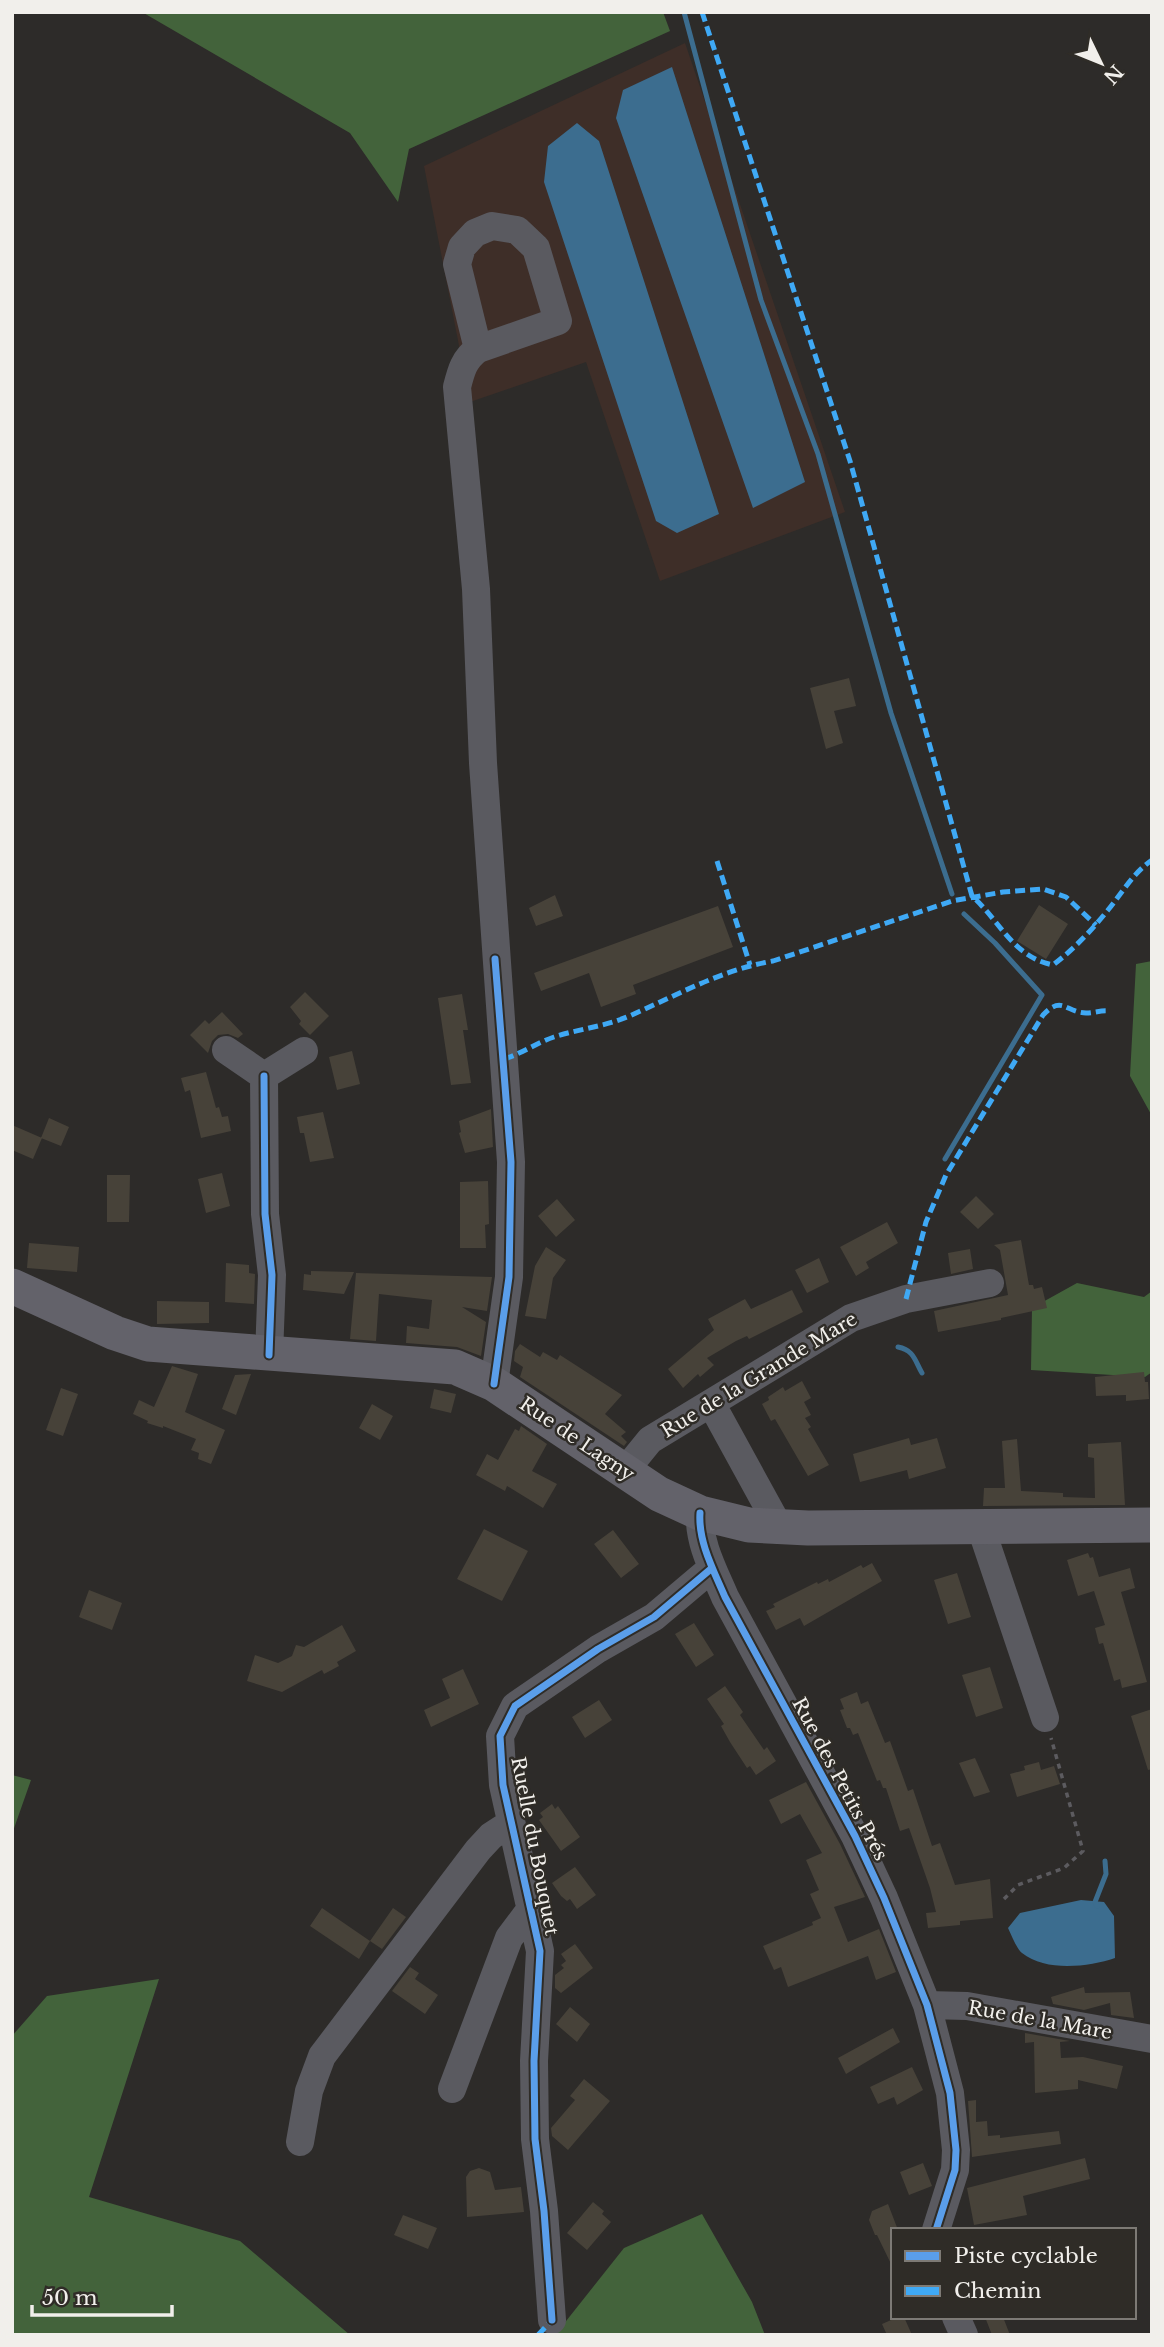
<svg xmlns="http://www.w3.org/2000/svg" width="1164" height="2347" font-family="'Libre Baskerville',serif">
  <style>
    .industrial { fill: #3e2e28 }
    .forest { fill: #43633b }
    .water { fill: #3c6d8f }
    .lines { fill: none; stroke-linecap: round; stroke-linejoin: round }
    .stream { stroke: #3c6d8f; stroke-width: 5 }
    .building { fill: #474239 }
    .path { stroke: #5c5b5f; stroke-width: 3.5; stroke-dasharray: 5 5; stroke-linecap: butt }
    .minor { stroke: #5a5a60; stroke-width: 28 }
    .major { stroke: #63626a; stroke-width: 35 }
    .quiet { stroke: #3fa9f5; stroke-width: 5; stroke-dasharray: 10 5; stroke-linecap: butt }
    .cycleway-casing { stroke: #2f2c27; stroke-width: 11 }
    .cycleway { stroke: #5a9eea; stroke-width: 7 }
    .labels { text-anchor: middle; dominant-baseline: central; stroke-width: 5; stroke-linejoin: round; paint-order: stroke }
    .street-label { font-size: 19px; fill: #f1efeb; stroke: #2f2c27 }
  </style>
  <rect width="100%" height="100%" fill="#2d2b29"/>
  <!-- industrial -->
  <path class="industrial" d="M685,43l160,469 -185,69 -74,-219 -116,40 -46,-236z"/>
  <!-- forest -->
  <path class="forest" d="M142,12h521l7,19 -261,118 -11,53 -48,-69z
    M1152,961v155l-22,-40 6,-112z
    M1077,1283l67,14 8,-6v81l-7,5 -114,-7 1,-62z
    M12,1775l19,5 -19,54z
    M159,1979l-70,218 151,44 110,94h-338v-299l35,-40z
    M702,2214l50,88 13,33h-210l69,-87z"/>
  <!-- water -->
  <path class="water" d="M672,67l133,415 -52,26 -137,-390 7,-28z
    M577,123l22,18 120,373 -42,19 -21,-12 -112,-339 4,-36z
    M1081,1900l23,2 10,14 1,42c-27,9 -69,14 -93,-5 -6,-5 -10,-17 -14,-25l12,-15z"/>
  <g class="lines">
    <!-- stream -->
    <path class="stream" d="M684,12l77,288 57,154 73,259 61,181
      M945,1159l97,-164 -47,-52 -31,-29
      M898,1347c16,3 17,14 24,26
      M1097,1906l-2,-4 11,-28 -1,-13"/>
  </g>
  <!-- building -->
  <path class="building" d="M849,678l7,28 -22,5 9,32 -17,6 -16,-61z
    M555,895l8,21 -27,10 -7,-18z
    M1039,905l29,19 -22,35 -29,-18z
    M718,906l15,41 -100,38 3,9 -35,13 -12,-34 -48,18 -7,-18z
    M305,992l24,24 -19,19 -11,-11 2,-3 -11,-14z
    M462,994l6,36h-5l8,53 -20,2 -13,-87z
    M222,1012l21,22 -5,4 -10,-4 -10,1 -6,6 -4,12 -18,-18 15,-15 4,4z
    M352,1051l8,33 -23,6 -8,-33z
    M206,1072l10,36 3,-1 3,10 6,-1 3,15 -30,7 -11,-48 -5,2 -4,-14z
    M491,1109l2,38 -28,6 -6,-20 2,-1 -2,-11z
    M323,1112l11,46 -24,4 -6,-29h-4l-3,-16z
    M49,1118l20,9 -8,19 -20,-8z
    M12,1125l30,13 -9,21 -21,-9z
    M222,1173l8,33 -24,7 -8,-34z
    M107,1175h23l-1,47h-22z
    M488,1181l1,43 -4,1 1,23h-26v-66z
    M976,1196l18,18 -16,15 -18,-17z
    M557,1199l18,21 -19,17 -18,-21z
    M887,1222l11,21 -32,19 3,6 -13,8 -16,-29z
    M1021,1240l8,45h4l1,4 8,-2 5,21 -46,10v2l-63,12 -4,-21 74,-16 -8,-45 -6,-5z
    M29,1243l50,4 -2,25 -50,-4z
    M546,1247l20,13 -13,18 -7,41 -21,-3 10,-50z
    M970,1249l3,20 -22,5 -3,-21z
    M819,1258l10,24 -22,11 -12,-23z
    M226,1263l23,2v8l6,1 -1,30 -29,-2z
    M311,1271l43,1 -10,22 -41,-4 1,-16 7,1z
    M356,1273l136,4 -5,34 -25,-4 24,15 -5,34 -24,-9 -51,-4 1,-17 22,3 3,-29 -53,-6 -3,47 -26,-2z
    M792,1290l11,22 -54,27 -2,-3 -11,5 -29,17 7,7 -14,12 -2,-3 -15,14 -15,-19 46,-39 -6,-11 37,-20 6,10z
    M157,1301l52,1v21l-52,1z
    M520,1344l20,13 3,-5 14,8 3,-5 62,40 -17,19 21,18 -5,4 6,6 -3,4 -104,-69 3,-10 -9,-6 1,-10z
    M172,1366l26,8 -13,38 40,18 -14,34 -13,-5 1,-6 -8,-3 5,-11 -33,-13v2l-16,-5 1,-2 -15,-7 6,-14 15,7z
    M1144,1372l1,10h3l1,17 -23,2v-6l-30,1 -1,-19z
    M251,1374l-15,41 -14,-6 13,-34z
    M802,1381l9,17 -7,4 7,13 -6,3 6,9 -3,2 21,36 -21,11 -33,-57 -4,2 -9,-17 7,-4 -1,-3 15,-10 2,4z
    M61,1388l17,6 -15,42 -17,-6z
    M434,1389l22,5 -5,19 -21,-5z
    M372,1404l21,12 -13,24 -21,-12z
    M521,1426l26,18 -15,27 25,13 -14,24 -36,-22 -2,5 -29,-16 11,-21 11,6 17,-31 4,2z
    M909,1438l2,7 26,-7 9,30 -37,11 -2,-9 -47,12 -7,-28z
    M1017,1439l4,52 42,2v4l32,1 -1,-40 -6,-1v-13l33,-2 4,63 -142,1 1,-18h21l-3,-47z
    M484,1529l44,22 -26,50 -45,-22z
    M613,1530l26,34 -18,14 -27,-34z
    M1088,1553l2,5 3,-1 6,20 31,-9 5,20 -14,4 26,90 -25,6 -2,-9 -6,2 -11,-38 -4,1 -4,-16 10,-3 -11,-34 -16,5 -11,-36z
    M872,1563l10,18 -78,45 -4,-8 -24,12 -10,-19 9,-4 -2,-3 44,-22 1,2 10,-5 1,3 32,-17 2,3z
    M957,1573l14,44 -23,7 -14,-44z
    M89,1590l33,13 -10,27 -33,-13z
    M694,1623l20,32 -18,12 -21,-33z
    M342,1625l14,26 -19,11 2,4 -15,8 -2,-4 -40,22 -35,-11 8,-26 23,8 14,-7 4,-11 8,2z
    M990,1667l13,41 -27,9 -14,-42z
    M463,1669l16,35 -48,23 -7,-17 26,-12 -8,-19z
    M725,1686l18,26 -3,3 24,35 3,-3 9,14 -20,14 -6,-9 -3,2 -17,-26 -9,-16 3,-2 -17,-25z
    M857,1692l4,12 7,-3 17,42 5,-2 18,50 5,-2 19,57 8,-3 15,42 35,-6 3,39 -33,3v4l-32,3 -2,-15 10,-1 -6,-24 -21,-60 -9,3 -14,-43h-3l-3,-8 -3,1 -19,-48 -5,2 -3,-7h-3l-7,-18 4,-1 -4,-10z
    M599,1700l13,20 -27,18 -13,-21z
    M1152,1709v60l-4,1 -17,-54z
    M975,1758l15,34 -16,5 -15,-34z
    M1039,1762l2,8 13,-4 6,18 -43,13 -7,-23 15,-4 -1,-4z
    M806,1782l34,62 25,53 -31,10 14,35 31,-13 17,43 -20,8 -8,-24 -80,31 -7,-20 -7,3 -11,-24 50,-21 -1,-3 9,-4 -11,-24 9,-4 -13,-30 16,-7 -22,-39 -19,10 -12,-24z
    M552,1804l3,5 3,-3 22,31 -19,14 -22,-31 4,-3 -3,-4z
    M575,1867l21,28 -19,14 -7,-10 -3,2 -6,-5 -9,-13z
    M322,1908l48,33 -11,18 -49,-33z
    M393,1908l13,9 -24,32 -12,-8z
    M575,1944l18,24 -32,25 -6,-5v-13l9,-7 -3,-3 5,-4 -5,-7z
    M410,1967l9,6 -4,6 23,16 -13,19 -33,-23z
    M1084,1987l1,6 45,-1 4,26 -23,-3 -1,-12 -26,7 -31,-6 -2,-7z
    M570,2007l20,17 -13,18 -21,-18z
    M893,2028l7,14 -54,32 -8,-16z
    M1025,2033l45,8 -10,1 1,16 22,-1 40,9 -6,23 -39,-9v9l-43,4 -1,-51 -9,1z
    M912,2067l11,23 -26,15 -3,-8 -16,7 -8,-17z
    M584,2079l26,22 -42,49 -16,-14 -1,-8 24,-28 -5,-4z
    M976,2100v22l11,-1 1,15 12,-1v3l59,-7 2,13 -89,13 -4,-56z
    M1085,2158l5,21 -67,17 4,19 -53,10 -7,-37z
    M923,2163l9,23 -23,9 -9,-23z
    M479,2168l11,4 5,18 26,-3 3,25 -57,5 -1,-40 4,-6z
    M593,2202l11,9 -2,3 9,8 -24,28 -20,-17z
    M888,2204l10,26h-5v38l-16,-33h-2l-6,-15 3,-9z
    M403,2215l34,13 -9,21 -34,-14z
    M898,2317h6l8,18h-25l-5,-11z
    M985,2317h18l7,18h-18z"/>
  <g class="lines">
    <!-- path -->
    <path class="path" d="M1004,1899l14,-14 46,-17 19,-17 -32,-113"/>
    <!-- minor -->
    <path class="minor" d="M492,226l25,4 19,18 22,73 -80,28 -21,-85 5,-17 13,-14z
      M478,349c-14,10 -17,22 -21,38l19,202 7,174 28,399 -2,115 -15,107
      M226,1050l38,26 40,-25
      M264,1076l1,138 7,61 -3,80
      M711,1403l68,124
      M624,1472l26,-32 201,-122 55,-19 84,-16
      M700,1513c-2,29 14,58 25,84l130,239 29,62 43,107 23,88 6,57 -1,20 -19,60
      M980,1525l65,193
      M927,2005l40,1 185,33
      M452,2089l57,-151 21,-28
      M300,2142l9,-51 13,-35 156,-206 13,-14 20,-13
      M956,2317l8,18
      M552,2320l-8,-109 -9,-72 -1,-78 6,-110 -37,-166 -3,-49 15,-30 83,-57 56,-32 58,-49"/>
    <!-- major -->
    <path class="major" d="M12,1286l103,47 33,11 307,23 39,17 165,110 41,19 49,12 59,3 344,-3"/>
    <!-- quiet -->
    <path class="quiet" d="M702,12l148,449 122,435c28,25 41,61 81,69 21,-16 38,-34 55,-55 14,-17 25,-37 44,-50
      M717,861l33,104
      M504,1059c17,-5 32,-16 50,-22 24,-8 49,-10 73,-20 49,-21 93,-47 146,-56l179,-60 51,-9 40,-3 23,8 30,28
      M906,1299l20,-77 20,-47 97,-160c19,-20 22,-3 43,-2 8,0 15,-3 24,-2
      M538,2335l14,-15"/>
    <defs>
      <path id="cycleway" d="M264,1076l1,138 7,61 -3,80
        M494,1384l15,-107 2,-115 -16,-203
        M700,1513c-2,29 14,58 25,84l130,239 29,62 43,107 23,88 6,57 -1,20 -19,60
        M552,2320l-8,-109 -9,-72 -1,-78 6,-110 -37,-166 -3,-49 15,-30 83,-57 56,-32 58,-49"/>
    </defs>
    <!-- cycleway casing -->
    <use href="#cycleway" class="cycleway-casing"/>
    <!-- cycleway -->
    <use href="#cycleway" class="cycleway"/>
  </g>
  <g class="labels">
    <!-- street labels -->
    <g class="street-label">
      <text transform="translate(759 1375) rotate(-31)">Rue de la Grande Mare</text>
      <text transform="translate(577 1439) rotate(34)">Rue de Lagny</text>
      <text transform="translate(840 1779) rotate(62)">Rue des Petits Prés</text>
      <text transform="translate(535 1846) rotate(79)">Ruelle du Bouquet</text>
      <text transform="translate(1040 2020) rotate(10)">Rue de la Mare</text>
    </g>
  </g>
  <!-- border -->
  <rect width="1164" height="2347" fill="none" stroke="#f1efeb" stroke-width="28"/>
  <!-- legend -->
  <rect x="891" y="2228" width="245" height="91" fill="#2f2c27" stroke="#7d7a75" stroke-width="2"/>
  <rect x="905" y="2251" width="35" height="10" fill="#5a9eea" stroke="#7d7a75" stroke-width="2"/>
  <text x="954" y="2263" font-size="21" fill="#f1efeb">Piste cyclable</text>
  <rect x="905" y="2286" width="35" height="10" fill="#3fa9f5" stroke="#7d7a75" stroke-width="2"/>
  <text x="954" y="2298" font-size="21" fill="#f1efeb">Chemin</text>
  <!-- north arrow -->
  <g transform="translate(1101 63) rotate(133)" stroke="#2f2c27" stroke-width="5" paint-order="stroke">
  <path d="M0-5L12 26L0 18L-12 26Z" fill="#f1efeb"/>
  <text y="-10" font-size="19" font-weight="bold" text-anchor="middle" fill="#f1efeb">N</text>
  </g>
  <!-- scale -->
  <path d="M32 2305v10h140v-10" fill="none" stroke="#f1efeb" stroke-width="3.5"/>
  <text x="42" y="2305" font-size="21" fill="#f1efeb" stroke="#2f2c27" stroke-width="5" paint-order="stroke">50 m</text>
</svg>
